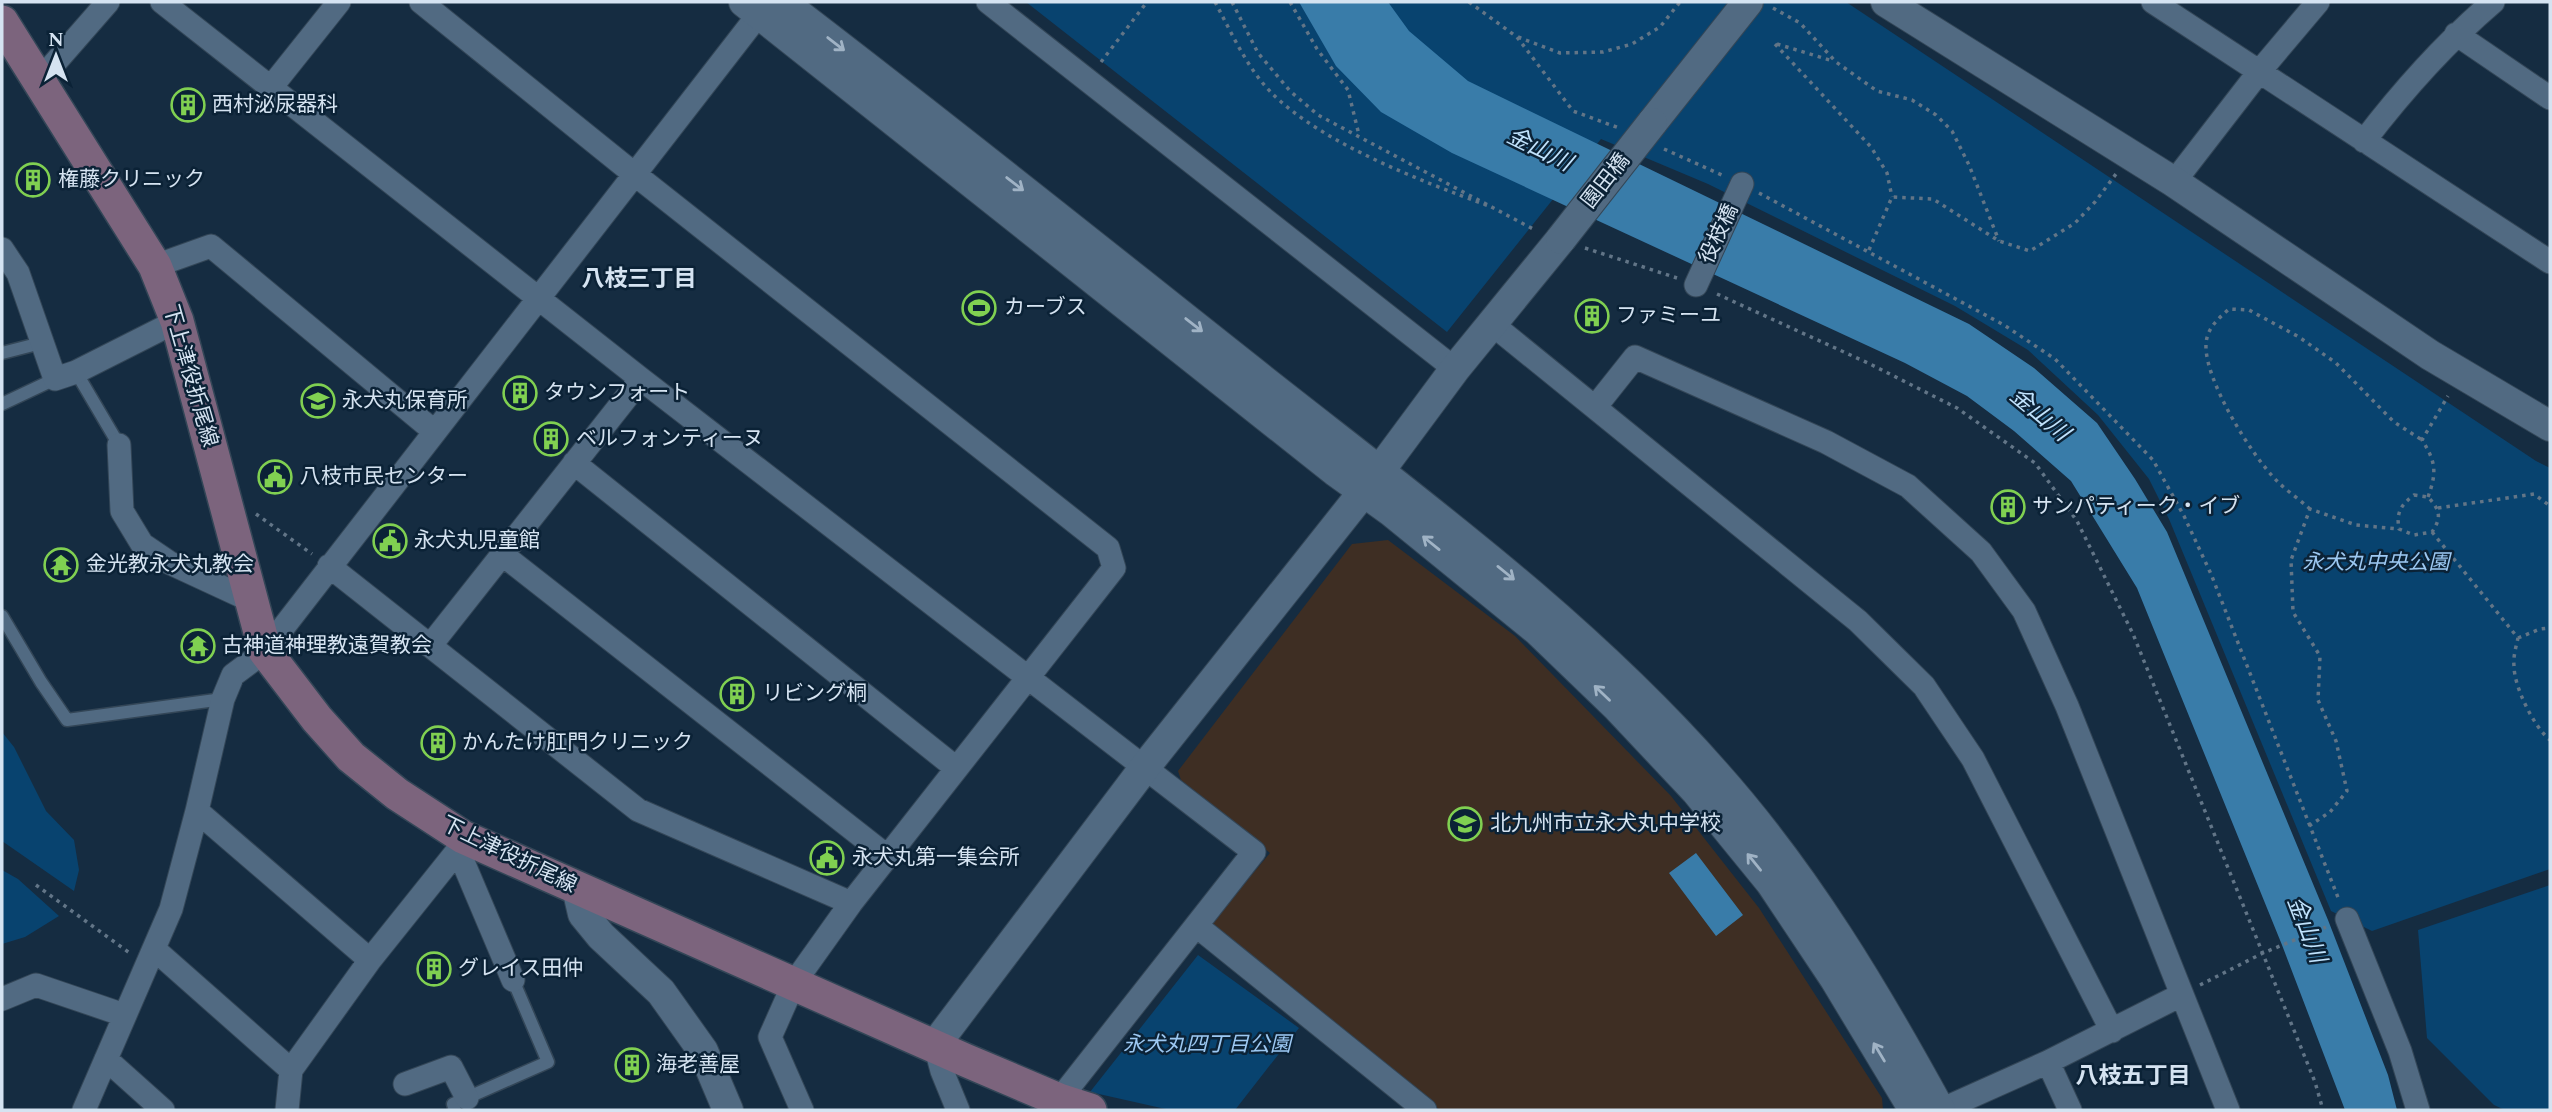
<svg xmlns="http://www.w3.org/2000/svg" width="2552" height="1112" font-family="Spectral,'Noto Sans JP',serif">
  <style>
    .education { fill: #3e2e23 }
    .green { fill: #08436f }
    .water { fill: #397ca9 }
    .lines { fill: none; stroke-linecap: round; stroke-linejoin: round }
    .service-casing { stroke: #334657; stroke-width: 15 }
    .minor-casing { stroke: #334657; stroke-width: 25 }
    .tertiary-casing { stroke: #334657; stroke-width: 32 }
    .secondary-casing { stroke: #334657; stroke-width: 36 }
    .path { stroke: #627587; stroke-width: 3.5; stroke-dasharray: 3.5 5; stroke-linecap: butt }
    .service { stroke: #516a82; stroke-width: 12 }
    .minor { stroke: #516a82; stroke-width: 23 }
    .tertiary { stroke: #516a82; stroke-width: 30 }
    .secondary { stroke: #7c647d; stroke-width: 33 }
    .tertiary-bridge-casing { stroke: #334657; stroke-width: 32; stroke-linecap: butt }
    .tertiary-bridge { stroke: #516a82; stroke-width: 30 }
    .oneway { stroke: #a0b3c5 }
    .labels { text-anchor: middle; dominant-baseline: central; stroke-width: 5; stroke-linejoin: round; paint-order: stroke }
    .poi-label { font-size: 21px; fill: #d5e3f1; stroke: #0b2236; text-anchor: start }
    .street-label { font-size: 21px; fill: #d5e3f1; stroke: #0b2236 }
    .park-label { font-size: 21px; font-style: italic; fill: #9cc8f2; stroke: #0b2236 }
    .water-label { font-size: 23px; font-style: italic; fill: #c1e3fd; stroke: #0b2236 }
    .neighbourhood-label { font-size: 23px; font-weight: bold; fill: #d5e3f1; stroke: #0b2236 }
  </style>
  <rect width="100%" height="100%" fill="#152c41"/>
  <!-- education -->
  <path class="education" d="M1388,540l127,96 156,160 88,112 123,190 1,12h-443l-227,-178v-11l57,-68 -89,-73 -3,-9 174,-227z"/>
  <!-- green -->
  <path class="green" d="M1026,2h820l690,459 14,7v401l-178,62 -41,-20 -162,-392 -20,-40 -51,-64 -70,-65 -73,-44 -247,-122 -107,-45 -154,193z
    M2,732l12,15 32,64 28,29 5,30 -5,21 -72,-50z
    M2,870l16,9 41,37 -34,21 -23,7z
    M2550,885v225h-45l-11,-5 -67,-67 -9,-108z
    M1198,955l101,73 -64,82h-65l-80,-18z"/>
  <!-- water -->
  <path class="water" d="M1299,2h89l21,29 59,50 501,243 65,44 63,55 38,56 32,53 161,388 60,155 9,35h-52l-63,-165 -145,-357 -66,-107 -57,-50 -47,-35 -62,-33 -453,-210 -71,-41 -45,-46z
    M1696,853l47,62 -27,21 -47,-63z"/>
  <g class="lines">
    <defs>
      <path id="service" d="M2,353l39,-10
        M76,372l43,73
        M2,404l53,-25
        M2,616l39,66 26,38 156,-21
        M455,1110l-2,-6 95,-42 -35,-82"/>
      <path id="minor" d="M162,2l479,377 613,473 -195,248
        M421,2l202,163 485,383 6,20 -263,335 -57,80 -24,54 32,73
        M988,2l467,367
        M2153,2l397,260
        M2456,34l94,64
        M39,81l69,-79
        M272,86l67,-84
        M2364,141c39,-51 80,-97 129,-139
        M2174,182l85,-110 59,-70
        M2,249l16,24 37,106 21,-7 101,-51
        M155,266l56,-20 224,186
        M1696,285l46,-101
        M1492,324l366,297 66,65 49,73 139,272
        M1596,406l39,-49 191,85 82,44 73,66 43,59 43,95 161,404
        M119,445l3,66 20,33 28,19 82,38
        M574,463l382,305
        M503,555l385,302
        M329,566l309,244 213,93
        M430,646l211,-267
        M197,811l173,149
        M458,850l55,130
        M2347,919l53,132 18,59
        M1198,927l227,183
        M154,949l137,121
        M2,999l34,-14 88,30
        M935,1045l7,26 16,39
        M106,1059l57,51
        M2048,1062l22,48
        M405,1084l46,-17 16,31
        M84,1110l87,-201 26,-98 26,-112 10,-24 32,-24 494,-637
        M287,1110l4,-40 79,-110 88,-110 5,-13
        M1941,1110l107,-48 133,-67"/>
      <path id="tertiary" d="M744,2l591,469 57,41 145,118 80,77 79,84 75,92 64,96 79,131
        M782,2c164,125 324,254 486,382 155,122 316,240 447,389 91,102 160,218 225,337
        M1886,2l288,180 256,173 120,71
        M1652,123l96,-121
        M577,888l6,26 18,22 60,56 42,59 25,59
        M935,1045l210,-278 227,-286 83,-112 106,-130"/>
      <path id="secondary" d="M2,22l153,244 22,55 88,330 52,68 34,38 46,37 66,43 502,223 94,40 31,10"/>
    </defs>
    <!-- service casing -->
    <use href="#service" class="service-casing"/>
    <!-- minor casing -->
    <use href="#minor" class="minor-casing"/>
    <!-- tertiary casing -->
    <use href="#tertiary" class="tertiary-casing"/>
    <!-- secondary casing -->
    <use href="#secondary" class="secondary-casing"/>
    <!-- path -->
    <path class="path" d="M1215,2c14,26 27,55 46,79 45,57 160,100 228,125
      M1232,2l26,51 32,38 28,24 217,115
      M1290,2l27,47 31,41 11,45
      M1469,2l48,35 56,74 46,17
      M1773,8l27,15 36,39 41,29 35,9 24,15 16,16 17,34 30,76
      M1518,37l42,16 43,-1 29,-8 28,-17 20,-25
      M1775,44l96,103 16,26 5,24
      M1777,44l56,17
      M1101,62l46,-60
      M1664,149l60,27
      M1759,193l245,132 51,34 98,101 31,56 27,58 128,326
      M1585,248l92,30
      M1869,250l23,-53 41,2 66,42 31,10 45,-28 20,-21 21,-28
      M1717,294l151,69 89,45 78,55 42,58 56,113 182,448 8,28
      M2414,495l14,2c12,13 14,20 4,35l-18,3 -15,-6c-3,-17 2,-24 15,-34z
      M2428,497c9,-25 8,-35 -6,-57l26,-44
      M2438,508l96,-14 16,12
      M2310,509c-10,-9 -23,-18 -33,-28 -25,-25 -73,-101 -71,-137 1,-16 12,-25 23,-35l20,1 50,27 37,26 58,59 28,18
      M256,514l56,40
      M2432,532l86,106c-2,9 -5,19 -4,28 0,21 20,61 36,74
      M2518,638l22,-9 10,-1
      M2309,826l21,-14 17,-21 -11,-50 -18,-41 2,-44 -27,-44 -2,-52 19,-51 46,16 43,4
      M36,885l95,69
      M2200,985l63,-32 63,-26"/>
    <!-- service -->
    <use href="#service" class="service"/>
    <!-- minor -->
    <use href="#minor" class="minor"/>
    <!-- tertiary -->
    <use href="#tertiary" class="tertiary"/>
    <!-- secondary -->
    <use href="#secondary" class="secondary"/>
    <defs>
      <path id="tertiary-bridge" d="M1561,239l91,-116"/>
    </defs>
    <!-- tertiary-bridge casing -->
    <use href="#tertiary-bridge" class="tertiary-bridge-casing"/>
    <!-- tertiary-bridge -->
    <use href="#tertiary-bridge" class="tertiary-bridge"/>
  </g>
  <!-- one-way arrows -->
  <defs><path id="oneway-shaft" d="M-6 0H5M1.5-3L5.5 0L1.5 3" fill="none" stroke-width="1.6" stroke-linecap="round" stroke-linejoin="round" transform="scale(1.75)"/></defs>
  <g class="oneway">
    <use href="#oneway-shaft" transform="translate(836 44) rotate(38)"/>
    <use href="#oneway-shaft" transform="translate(1015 184) rotate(38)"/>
    <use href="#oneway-shaft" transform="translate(1194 325) rotate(38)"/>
    <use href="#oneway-shaft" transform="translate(1431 543) rotate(-141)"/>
    <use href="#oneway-shaft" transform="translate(1506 573) rotate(39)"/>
    <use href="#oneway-shaft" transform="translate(1602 693) rotate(-136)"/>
    <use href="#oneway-shaft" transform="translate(1754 862) rotate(-129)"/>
    <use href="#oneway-shaft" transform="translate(1879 1052) rotate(-121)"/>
  </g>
  <!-- icons -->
  <defs>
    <symbol id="building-ring" viewBox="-11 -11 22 22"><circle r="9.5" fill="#0b2236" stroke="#80d051" stroke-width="1.5"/><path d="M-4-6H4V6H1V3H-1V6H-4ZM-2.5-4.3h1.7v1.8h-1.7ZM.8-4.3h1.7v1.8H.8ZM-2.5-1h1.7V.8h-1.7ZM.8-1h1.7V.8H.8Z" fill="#80d051"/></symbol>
    <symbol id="stadium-ring" viewBox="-11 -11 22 22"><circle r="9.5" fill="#0b2236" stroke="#80d051" stroke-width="1.5"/><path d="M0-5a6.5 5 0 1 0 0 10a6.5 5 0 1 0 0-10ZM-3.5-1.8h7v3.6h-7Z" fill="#80d051"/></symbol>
    <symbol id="school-ring" viewBox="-11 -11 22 22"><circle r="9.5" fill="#0b2236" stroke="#80d051" stroke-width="1.5"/><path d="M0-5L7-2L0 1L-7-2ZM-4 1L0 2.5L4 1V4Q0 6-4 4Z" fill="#80d051"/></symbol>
    <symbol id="civic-ring" viewBox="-11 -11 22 22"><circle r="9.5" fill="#0b2236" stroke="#80d051" stroke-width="1.5"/><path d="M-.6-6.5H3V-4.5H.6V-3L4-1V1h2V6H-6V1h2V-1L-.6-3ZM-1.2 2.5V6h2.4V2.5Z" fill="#80d051"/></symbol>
    <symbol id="temple-ring" viewBox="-11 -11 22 22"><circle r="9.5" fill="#0b2236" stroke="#80d051" stroke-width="1.5"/><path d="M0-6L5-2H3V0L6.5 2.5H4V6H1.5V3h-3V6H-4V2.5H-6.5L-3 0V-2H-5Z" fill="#80d051"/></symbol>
  </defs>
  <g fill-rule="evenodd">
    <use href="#building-ring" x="169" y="86" width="38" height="38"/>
    <use href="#building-ring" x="14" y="161" width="38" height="38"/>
    <use href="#stadium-ring" x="960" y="289" width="38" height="38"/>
    <use href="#building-ring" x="1573" y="297" width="38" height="38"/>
    <use href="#building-ring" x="501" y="374" width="38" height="38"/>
    <use href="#school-ring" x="299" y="382" width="38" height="38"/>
    <use href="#building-ring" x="532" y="420" width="38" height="38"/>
    <use href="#civic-ring" x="256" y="458" width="38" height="38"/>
    <use href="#building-ring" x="1989" y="488" width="38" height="38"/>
    <use href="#civic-ring" x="371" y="522" width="38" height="38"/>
    <use href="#temple-ring" x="42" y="546" width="38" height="38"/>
    <use href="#temple-ring" x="179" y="627" width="38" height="38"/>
    <use href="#building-ring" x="718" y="675" width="38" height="38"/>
    <use href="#building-ring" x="419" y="724" width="38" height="38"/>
    <use href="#school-ring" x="1446" y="805" width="38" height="38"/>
    <use href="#civic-ring" x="808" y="839" width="38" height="38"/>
    <use href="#building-ring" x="415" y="950" width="38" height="38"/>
    <use href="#building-ring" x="613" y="1046" width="38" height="38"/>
  </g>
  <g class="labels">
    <!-- poi labels -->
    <g class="poi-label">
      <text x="212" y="105">西村泌尿器科</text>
      <text x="58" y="180">権藤クリニック</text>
      <text x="1004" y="308">カーブス</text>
      <text x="1616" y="316">ファミーユ</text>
      <text x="544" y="393">タウンフォート</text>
      <text x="342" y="401">永犬丸保育所</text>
      <text x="576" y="439">ベルフォンティーヌ</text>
      <text x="300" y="477">八枝市民センター</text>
      <text x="2032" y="507">サンパティーク・イブ</text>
      <text x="414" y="541">永犬丸児童館</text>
      <text x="86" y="565">金光教永犬丸教会</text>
      <text x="222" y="646">古神道神理教遠賀教会</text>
      <text x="762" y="694">リビング桐</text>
      <text x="462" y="743">かんたけ肛門クリニック</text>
      <text x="1490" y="824">北九州市立永犬丸中学校</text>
      <text x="852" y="858">永犬丸第一集会所</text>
      <text x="458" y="969">グレイス田仲</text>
      <text x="656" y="1065">海老善屋</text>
    </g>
    <!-- street labels -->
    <g class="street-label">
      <text transform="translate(1606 181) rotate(-52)">園田橋</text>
      <text transform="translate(1719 234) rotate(-65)">役枝橋</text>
      <text transform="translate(190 376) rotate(74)">下上津役折尾線</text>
      <text transform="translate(509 855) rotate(26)">下上津役折尾線</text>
    </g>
    <!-- park labels -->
    <g class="park-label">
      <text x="2376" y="563">永犬丸中央公園</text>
      <text x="1207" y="1045">永犬丸四丁目公園</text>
    </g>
    <!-- water labels -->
    <g class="water-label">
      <text transform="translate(1539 150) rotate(26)">金山川</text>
      <text transform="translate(2039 415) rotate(40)">金山川</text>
      <text transform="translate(2306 930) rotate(69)">金山川</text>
    </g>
    <!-- neighbourhood labels -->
    <g class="neighbourhood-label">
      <text x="639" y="279">八枝三丁目</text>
      <text x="2133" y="1076">八枝五丁目</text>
    </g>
  </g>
  <!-- border -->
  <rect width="2552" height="1112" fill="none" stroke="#d5e3f1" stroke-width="7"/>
  <!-- north arrow -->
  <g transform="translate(56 56)" stroke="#0b2236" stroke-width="5" paint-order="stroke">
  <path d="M0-5L12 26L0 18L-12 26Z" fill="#d5e3f1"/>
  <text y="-10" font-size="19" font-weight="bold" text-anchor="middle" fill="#d5e3f1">N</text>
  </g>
</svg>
